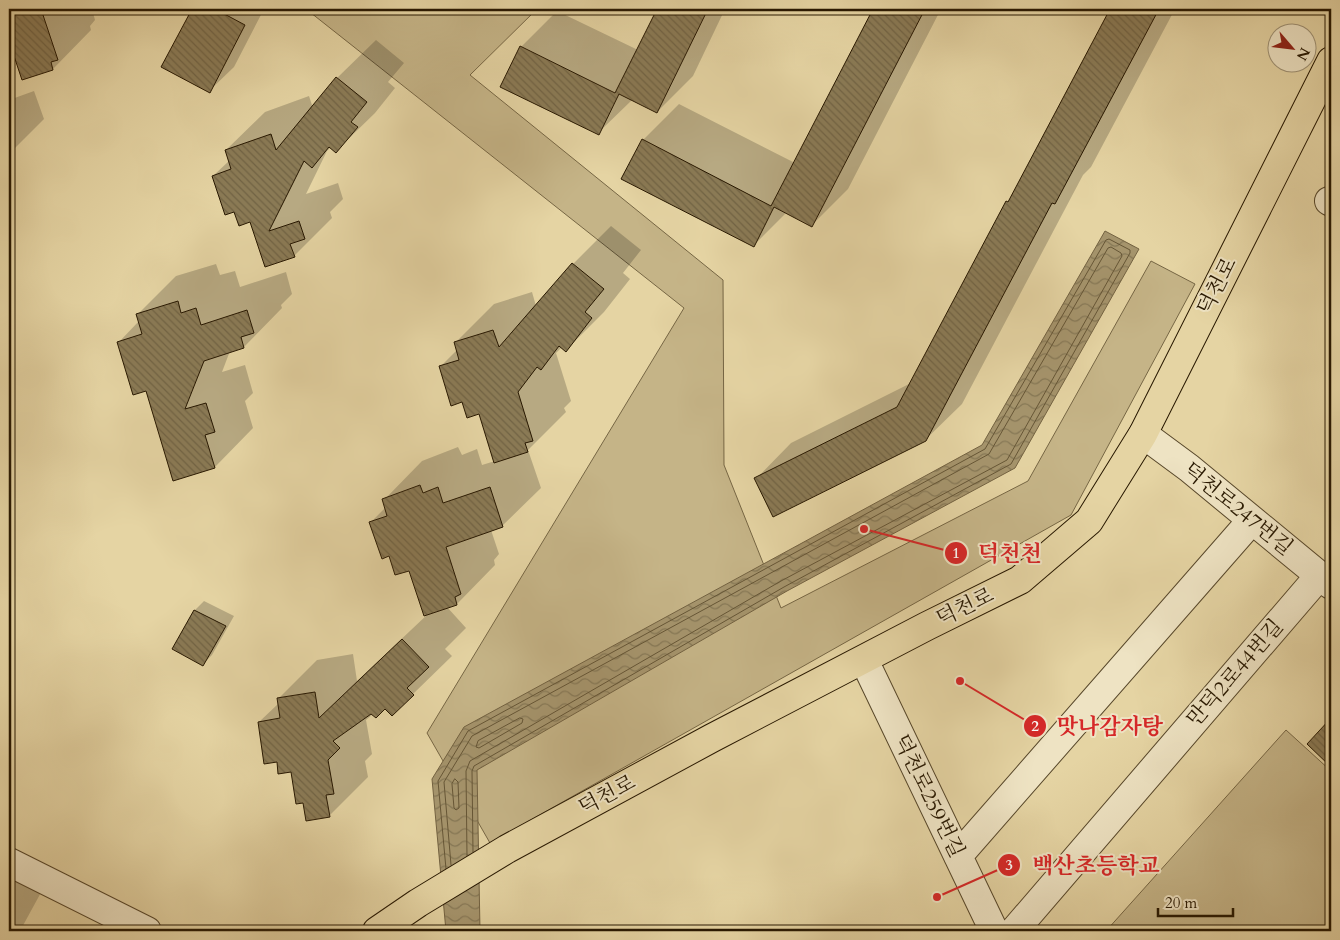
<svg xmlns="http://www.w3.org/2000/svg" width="1340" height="940" font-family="Cardo,'Noto Serif KR',serif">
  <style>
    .grass { fill: #c5b487; stroke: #766644 }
    .water { fill: url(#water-waves); stroke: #736241 }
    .shadow { fill: #0003 }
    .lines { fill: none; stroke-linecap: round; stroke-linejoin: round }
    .shore { stroke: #665636; stroke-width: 1 }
    .building { fill: url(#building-back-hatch); stroke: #281801 }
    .minor-casing { stroke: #57472a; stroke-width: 30 }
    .major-casing { stroke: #281801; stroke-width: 30 }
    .minor { stroke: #eee3c3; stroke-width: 28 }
    .major { stroke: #e5d4a3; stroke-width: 28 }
    .labels { text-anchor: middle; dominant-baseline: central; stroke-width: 4; stroke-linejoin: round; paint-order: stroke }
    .street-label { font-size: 21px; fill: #281801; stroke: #eee3c3 }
    .leader { fill: none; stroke: #d62828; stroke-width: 2 }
    .callout-dot { fill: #d62828; stroke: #eee3c3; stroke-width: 2 }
    .mark-label { font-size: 15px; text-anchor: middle; font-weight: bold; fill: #fff }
    .callout-label { font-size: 22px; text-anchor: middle; font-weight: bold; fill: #d62828; stroke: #eee3c3; stroke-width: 4; stroke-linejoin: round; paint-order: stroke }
  </style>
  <defs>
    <pattern id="water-waves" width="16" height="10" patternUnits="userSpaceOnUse" patternTransform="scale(1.25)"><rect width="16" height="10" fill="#a5946c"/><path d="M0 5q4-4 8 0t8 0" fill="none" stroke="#867856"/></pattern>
    <pattern id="building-back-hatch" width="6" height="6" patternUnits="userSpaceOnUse" patternTransform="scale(1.25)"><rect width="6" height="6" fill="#8a7a55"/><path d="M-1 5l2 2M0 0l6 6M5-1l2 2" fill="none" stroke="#716344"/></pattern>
  </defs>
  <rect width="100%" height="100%" fill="#e5d4a3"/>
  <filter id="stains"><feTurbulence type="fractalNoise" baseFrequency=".004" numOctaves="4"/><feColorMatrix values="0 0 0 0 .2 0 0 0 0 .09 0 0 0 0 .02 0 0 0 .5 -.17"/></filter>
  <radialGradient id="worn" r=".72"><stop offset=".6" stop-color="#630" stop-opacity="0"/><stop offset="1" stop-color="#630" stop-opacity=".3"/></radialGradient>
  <!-- grass -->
  <path class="grass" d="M306,9h231l-67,66 253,205 1,185 57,143 247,-127 123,-220 44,23 -124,231 -581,328 -63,-110 257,-425z
    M1286,730l45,41v160h-225z"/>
  <!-- water -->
  <path class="water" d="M1105,231l34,18 -124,219 -228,123 -310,179 3,161h-34l-14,-152 32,-52 518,-282z"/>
  <!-- shadow -->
  <path class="shadow" d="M9,9h83l3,11 -5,6 1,4 -38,39 -30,10 -14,-42z
    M193,9h71l-30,58 -25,24 -46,-25z
    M658,9h67l-32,67 -36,36 -25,-12 -34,33 -77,-86 36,-36 81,39z
    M875,9h66l-93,180 -36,36 -25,-13 -34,34 -110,-106 36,-36 116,59z
    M1111,9h64l-84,158 -8,8 -121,229 -37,36 -169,39 35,-36 120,-60 96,-181 5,-5z
    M376,40l28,23 -16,19 7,6 -20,25 -39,38 -5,-4 -4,4 -21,43 32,-11 5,16 -13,13 2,6 -38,38 -43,-35 -16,-11 -22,-34 17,-16 -4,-10 39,-38 44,-16 4,12 24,-30z
    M34,91l10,28 -35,35v-54z
    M611,226l30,24 -18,23 7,6 -26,33 -38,38 -4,-3 -6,6 15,48 -7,7 2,4 -38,38 13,38 -39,38 -11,4 8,24 -5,6 1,5 -38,39 -10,3 19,21 -21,21 7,7 -39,38 -40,20 -7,6 6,34 -7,7 3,16 -39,39 -25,-15 -12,-30 -14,-11 -19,-38 20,-19 -1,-4 39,-39 36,-6 4,27 72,-68 -19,-44 -20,-14 -20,-32 16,-16 -2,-7 38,-39 36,-14 4,8 15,-6 5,16 13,-4 -15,-49 -17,-11 -23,-34 17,-17 -2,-7 39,-39 38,-12 4,14 37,-42z
    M216,264l4,11 15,-4 5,16 46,-15 6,22 -11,11 1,3 -38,39 -14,4 -8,21 23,-7 8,28 -8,8 8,27 -38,39 -68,-78 -28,-47 20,-21 -2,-6 39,-39z
    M204,601l30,15 -22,39 -9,9 -30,-16 22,-38z
    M9,867l41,9 -30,55h-11z"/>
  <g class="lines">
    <!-- shore -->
    <path class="shore" d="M520,718l3,1 -1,4 -43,25 -3,-1 2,-6z
      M455,779l3,3 1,26 -3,2 -2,-2 -2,-24z
      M451,865l-7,-83 28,-46 517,-282 119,-206 3,-1 10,6 1,3 -115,204 -226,121 -311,180 -4,10 1,85
      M446,869l-8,-88 30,-50 517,-282 121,-209 3,-1 21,11v3l-119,211 -227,123 -310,179 -2,5 1,81"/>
  </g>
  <!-- building -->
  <path class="building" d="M9,9h32l17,51 -7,2 2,8 -31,10 -13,-39z
    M192,9h23l30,16 -35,68 -49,-26z
    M657,9h51l-51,104 -38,-19 -20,41 -99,-48 20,-41 95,47z
    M873,9h52l-113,218 -38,-20 -20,40 -133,-68 21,-40 129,67z
    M1110,9h49l-104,195 -3,-1 -126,238 -153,76 -19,-39 143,-71 109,-206 2,1z
    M336,77l31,25 -16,20 7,5 -22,26 -7,-6 -17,21 -8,-7 -35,70 30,-10 6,18 -15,5 5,13 -30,10 -15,-45 -11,4 -5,-14 -9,3 -13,-39 19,-7 -6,-19 46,-16 5,16z
    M572,263l32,26 -19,23 7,6 -26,34 -7,-6 -18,24 -4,-3 -19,25 15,49 -8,2 3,9 -34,11 -15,-49 -12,4 -5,-16 -11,4 -12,-40 20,-6 -5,-18 39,-12 6,17z
    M178,301l3,12 15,-5 5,17 46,-15 7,23 -13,4 3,11 -40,13 -19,48 21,-6 9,29 -10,3 10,33 -42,13 -27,-90 -13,4 -16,-53 25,-8 -6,-20z
    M420,485l3,8 15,-6 5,16 47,-16 13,40 -57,20 15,47 -6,3 2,8 -33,11 -15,-45 -14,4 -6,-19 -7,3 -13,-37 18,-6 -5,-17z
    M194,610l32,16 -23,40 -31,-17z
    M402,639l27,28 -22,21 7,7 -22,21 -7,-7 -9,9 -5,-4 -38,27 7,7 -12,12 6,34 -8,1 4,22 -24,4 -3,-18 -7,1 -5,-32 -13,2 -1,-12 -13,2 -6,-42 22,-4 -3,-20 38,-6 4,26z
    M1331,718v49l-24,-23z"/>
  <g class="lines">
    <defs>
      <path id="minor" d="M1329,201l2,1
        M1143,434l46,34 142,117
        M864,660l130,271
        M958,856l294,-336
        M9,862l138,69
        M1014,931l306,-356"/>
      <path id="major" d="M377,931l41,-28 89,-54 205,-111 215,-112 93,-46 69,-59 54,-87 188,-373"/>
    </defs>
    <!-- minor casing -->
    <use href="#minor" class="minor-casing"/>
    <!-- major casing -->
    <use href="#major" class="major-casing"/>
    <!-- minor -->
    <use href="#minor" class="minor"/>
    <!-- major -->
    <use href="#major" class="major"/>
  </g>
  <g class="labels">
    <!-- street labels -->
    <g class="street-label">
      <text transform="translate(1217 286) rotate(-63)">덕천로</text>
      <text transform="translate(1238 509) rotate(39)">덕천로247번길</text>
      <text transform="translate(965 607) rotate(-26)">덕천로</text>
      <text transform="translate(1235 673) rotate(-49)">만덕2로44번길</text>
      <text transform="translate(607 795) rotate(-28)">덕천로</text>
      <text transform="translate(929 796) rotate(64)">덕천로259번길</text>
    </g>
  </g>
  <!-- callouts -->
  <path class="leader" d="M864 529L956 553M960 681L1035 726M937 897L1009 865"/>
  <g class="callout-dot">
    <circle cx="864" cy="529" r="5"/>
    <circle cx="960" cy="681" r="5"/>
    <circle cx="937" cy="897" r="5"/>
    <circle cx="956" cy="553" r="12"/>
    <circle cx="1035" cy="726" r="12"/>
    <circle cx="1009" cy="865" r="12"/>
  </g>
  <g class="mark-label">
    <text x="956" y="558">1</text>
    <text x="1035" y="731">2</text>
    <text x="1009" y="870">3</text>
  </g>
  <g class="callout-label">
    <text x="1010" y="561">덕천천</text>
    <text x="1110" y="734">맛나감자탕</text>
    <text x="1096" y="873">백산초등학교</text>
  </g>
  <!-- margin -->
  <rect width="1340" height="940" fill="none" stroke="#e5d4a3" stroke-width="30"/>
  <rect x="10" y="10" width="1320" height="920" fill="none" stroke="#281801" stroke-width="2.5"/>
  <rect x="15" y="15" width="1310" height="910" fill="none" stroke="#281801"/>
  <!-- north arrow -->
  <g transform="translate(1292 48) rotate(118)"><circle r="24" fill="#eee3c3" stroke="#9f9275"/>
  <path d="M0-4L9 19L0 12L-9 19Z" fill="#8f2418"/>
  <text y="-8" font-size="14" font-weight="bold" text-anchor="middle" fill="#281801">N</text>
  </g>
  <!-- scale -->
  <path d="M1158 908v8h75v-8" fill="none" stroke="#281801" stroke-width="2.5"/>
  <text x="1165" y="908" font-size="15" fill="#281801" stroke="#eee3c3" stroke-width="4" paint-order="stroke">20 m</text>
  <rect width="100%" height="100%" filter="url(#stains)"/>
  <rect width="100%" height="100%" fill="url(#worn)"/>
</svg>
